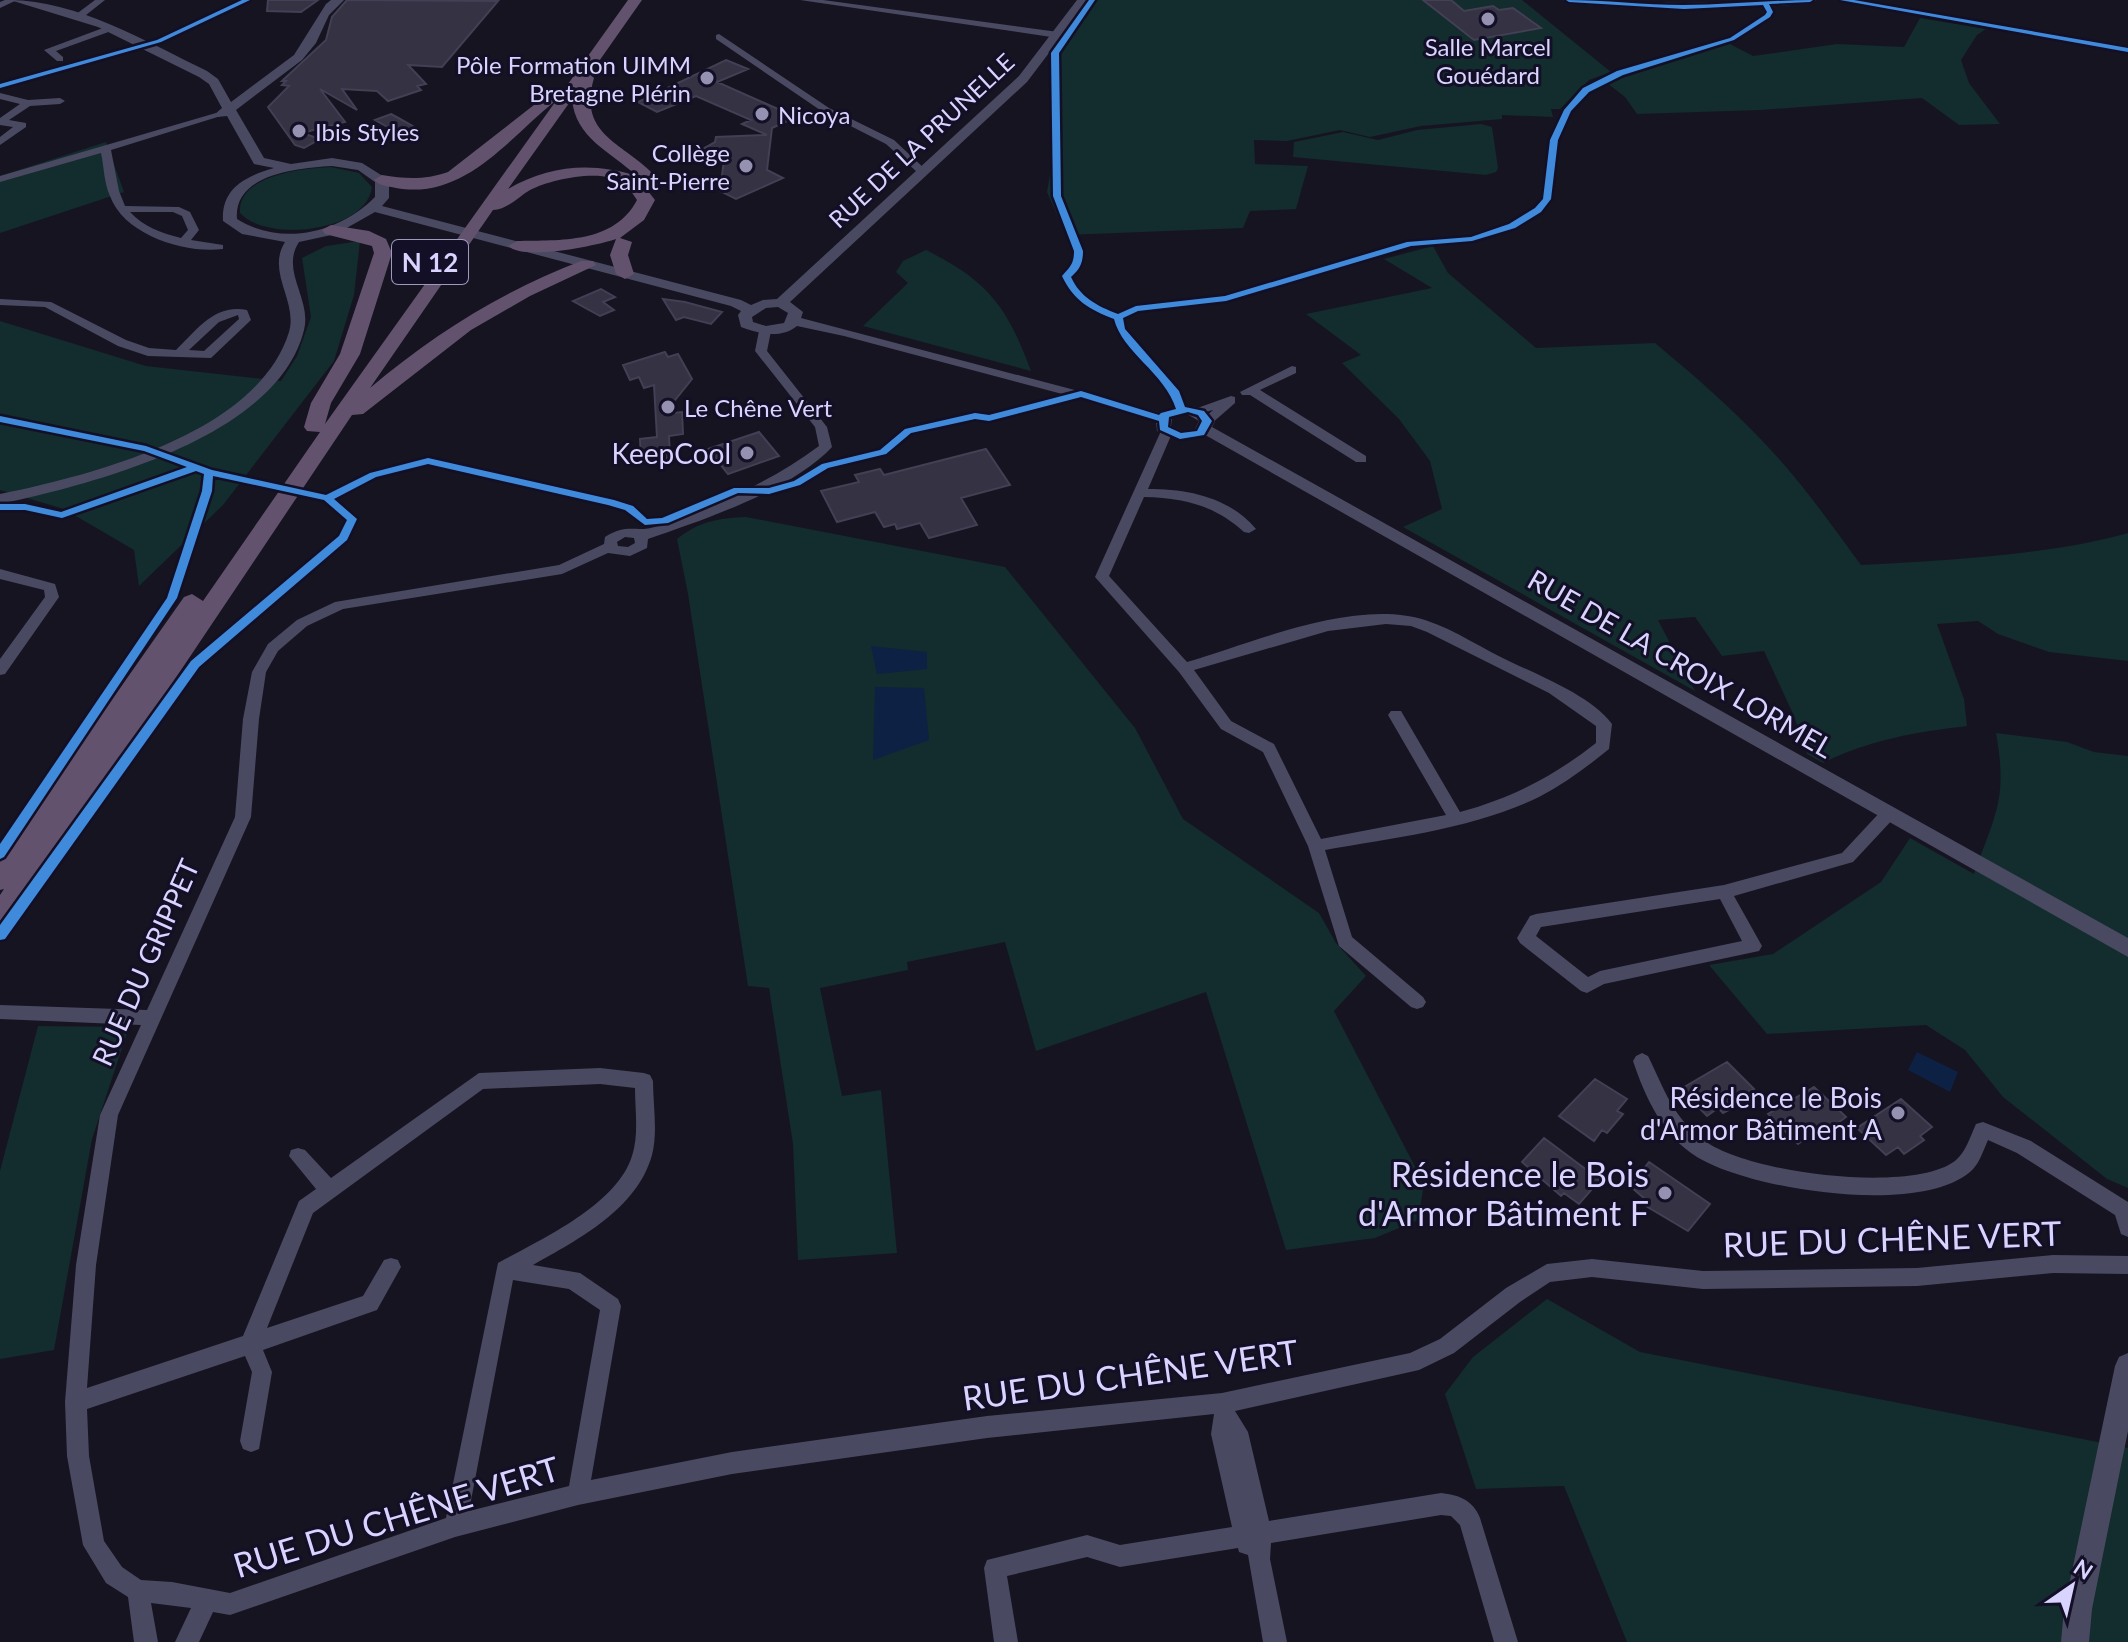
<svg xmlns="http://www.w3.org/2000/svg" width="2128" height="1642" font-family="Lato,sans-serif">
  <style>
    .green { fill: #132c2d }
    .water { fill: #0d2144 }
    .building { fill: #343243; stroke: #433f54; stroke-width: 2 }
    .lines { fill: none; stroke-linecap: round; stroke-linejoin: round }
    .minor { fill: #4a4962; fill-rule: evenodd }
    .tertiary { fill: #4a4962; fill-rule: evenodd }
    .secondary { fill: #575674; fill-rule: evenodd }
    .trunk { fill: #62526e; fill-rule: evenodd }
    .cycleway-casing { stroke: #130f26; stroke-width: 5 }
    .cycleway { fill: #408adc; fill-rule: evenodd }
    .poi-dot { fill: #9591b1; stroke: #130f26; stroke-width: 3 }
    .labels { text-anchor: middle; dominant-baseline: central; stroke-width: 6; stroke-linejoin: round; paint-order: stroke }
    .far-poi-label { font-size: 24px; fill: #d9d4ff; stroke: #130f26; text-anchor: start }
    .far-street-label { font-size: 24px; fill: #d9d4ff; stroke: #130f26 }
    .shield { fill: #130f26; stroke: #9e99be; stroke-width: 2 }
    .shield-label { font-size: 26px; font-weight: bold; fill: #d9d4ff }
    .poi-label { font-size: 28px; fill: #d9d4ff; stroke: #130f26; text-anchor: end }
    .street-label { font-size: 28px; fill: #d9d4ff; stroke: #130f26 }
    .near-poi-label { font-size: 34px; fill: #d9d4ff; stroke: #130f26; text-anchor: end }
    .near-street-label { font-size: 34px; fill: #d9d4ff; stroke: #130f26 }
  </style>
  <rect width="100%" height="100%" fill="#161421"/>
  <!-- green -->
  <path class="green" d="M1097,0h425l89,72 -22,8 -29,29h-9l2,8 -51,-2v4l-81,7 -51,11 -30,-7 -53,11 -33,-1 1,24 53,2 -12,43 -46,2 -7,17 -177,7 -19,-43 6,-34 -1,-92z
    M1920,18l66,11 -9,6 -16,25 8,23 31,41 -41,1 -37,-27 -161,12 -124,4 -12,-17 -18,-14 121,-40 25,13 84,-12 67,3z
    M1481,124l11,3 6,41 -2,4 -10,3 -193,-18 1,-15 49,-10 35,8 39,-10z
    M106,142l18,50 -124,41v-57z
    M331,167l28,6 13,14c-5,45 -105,56 -132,26 -3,-38 64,-45 91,-46z
    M360,241l-6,54 -20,66 -111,144 -84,81 -5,-36 -70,-41 -64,-19v-169l146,45 135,15 16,-25 14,-39 -9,-59 24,-12z
    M1433,246l15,27 88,75 119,-5c53,44 104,89 146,142 21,26 40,53 60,80 81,-4 190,-10 267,-32v128l-79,-9 -51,-18 -20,-13 -41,3 27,75 3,27c-51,6 -98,14 -144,37l-16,-9 -13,-38 -30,-65 -42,5 -27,-39 -37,3 37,71 -292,-164 39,-18 -12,-48 -31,-42 -57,-56 19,-8 -55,-41 126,-26 -48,-29z
    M926,250c62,31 81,56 105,121l-168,-45 45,-43 -12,-11 7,-11z
    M746,517l259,50 130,161 48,91 136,94 17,30 30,33 -32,35 90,173 -6,36 -43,18 -89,12 -80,-258 -170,59 -31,-109 -98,20 1,8 -88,18 22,108 39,-6 16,163 -99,7 -5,-116 -24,-156 -21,-2 -60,-392 -11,-55c21,-17 41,-21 69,-22z
    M1996,733l71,9 27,10 34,4v432l-21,-9 -104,-82 -38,-47 -39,-25 -159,9 -58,-69 64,-11 108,-72 29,-44 64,36c21,-60 34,-74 22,-141z
    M38,1026l91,1 -37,112 -38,211 -54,9v-188z
    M1547,1299l93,53 488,96v194h-501l-63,-156 -88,3 -31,-95 28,-37z"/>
  <!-- water -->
  <path class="water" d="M871,646l56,6v17l-50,5z
    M875,687l49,1 5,52 -56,20z
    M1917,1052l41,20 -8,20 -42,-22z"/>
  <!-- building -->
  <path class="building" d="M268,0h50l-17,12 -34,-1z
    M347,0l151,1 -56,66 -34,-2 18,19 -9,2 4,4 -33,11 -11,-10 -35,-2 15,21 -37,-21 25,33 -43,11 18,6 -16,9 -9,-3 -27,-38 21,-21 -7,-1 4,-4h-4l44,-41 6,-23z
    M1423,0h28l13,11 29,-5 6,4 14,-2 28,20 -67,12z
    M726,60l22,9 -31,13 79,35 -24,11 -5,42 16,8 -47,21 -16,-8 4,-31 -23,-10 14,-8 1,-5 51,-2 -25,-11 9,-4 -55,-24 -39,16 -19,-10z
    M391,114l11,6 14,8 -16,6 -25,-14z
    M601,289l14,8 -12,5 11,8 -14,6 -27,-15z
    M663,299l22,3 37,10 -11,12 -27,-7 -8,3z
    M665,352l3,5 10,-3 14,25 -28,35 18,-2 1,22 -14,2 1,22 -29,4 -1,-23 17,-2 -3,-52 -10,3 -5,-11 -9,3 -7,-15z
    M759,432l20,24 -51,18 -20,-25z
    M986,449l24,36 -49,13 16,27 -48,13 -9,-15 -23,6 -2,-5 -11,3 -9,-15 -38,10 -16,-31 38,-9 -4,-7 25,-6 4,6z
    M1727,1062l27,27 -13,6 5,6 -23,12 -5,-5 -11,8 -26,-27z
    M1595,1079l32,20 -10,12 6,3 -16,19 -5,-3 -8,11 -35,-25z
    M1814,1087l32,30 -31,23 -5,-5 -12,9 -30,-30z
    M1901,1099l31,28 -12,9 4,4 -20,14 -6,-7 -12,8 -29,-27z
    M1544,1138l56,42 -21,24 -15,-11 -3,3 -39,-34z
    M1649,1162l61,42 -22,27 -47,-28 4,-4 -15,-13z"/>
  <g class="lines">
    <!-- minor -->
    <path class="minor" d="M5,0h12l-17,8v-6z
      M95,0h10l-24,19h-6v-4z
      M240,0h11l-103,48 -8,-2z
      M800,0h23l235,32 5,3 -5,3z
      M1763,2l7,2 5,8 -4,6 -36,23 -112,34 -34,17 -17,19 -13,29 -7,59 -10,13 -26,16 -44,14 -61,5 -185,54 -88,11 -14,7 3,10 53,61 7,19 -2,3h-8l-7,-18 -53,-62 -4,-13c-25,-8 -41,-19 -53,-43l10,-2 15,21 32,18 19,-7 89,-11 181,-53 65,-6 37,-12 26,-16 8,-9 7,-59 14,-30 20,-22 34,-17 112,-34 35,-23z
      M111,25l5,3 -2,2 -58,21 7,6v4h-6l-13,-11z
      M719,34l110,74 65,32 32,30 -9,2 -31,-28 -63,-32 -107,-73v-4z
      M0,93l28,7 32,-2 5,3 -5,3 -30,2 -21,14 17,3v4l-26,18v-8l13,-10 -13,-2v-7l20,-14 -20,-5z
      M216,113l8,2 -113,35 8,41 6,15 54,1 11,5 9,18 -8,10 32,5v4c-38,5 -99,-14 -113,-53 -6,-13 -6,-29 -9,-43l-101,29v-6zM130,212h43l9,4 6,14 -7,8c-20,-5 -37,-11 -51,-26z
      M0,299l51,3 75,38 23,8 27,2c21,-20 38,-46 71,-40l4,10 -40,38 -63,-2 -30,-10 -73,-39 -45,-2zM238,315l1,4 -35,32 -15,-1 30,-28z
      M765,327l6,4 -4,20 60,76 5,20c-40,43 -129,73 -184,92l-1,9 -17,8 -22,-3 -46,21 -219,35 -36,17 -29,25 -12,21 -7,47 -8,98 -133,298 -22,150 -9,123 156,-52 56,-135 17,-12 -27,-33 2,-6 7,-2 7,2 26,28 148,-105 121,-5 44,5 6,2 3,6c0,24 5,51 -1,74 -15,54 -73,84 -119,110l47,8 38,26 3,7 -30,174 141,-28 255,-36 235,-23 188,-40 30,-14 66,-51 41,-24 45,-5 111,12 214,-3 136,-13 75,1v18l-75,-1 -136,13 -214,3 -111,-12 -42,5 -30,20 -66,51 -35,17 -184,41 13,21 21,89 172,-28c18,2 32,7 39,25l38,124h-24l-34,-117 -9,-9 -10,-1 -170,28 -1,16 17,83h-24l-15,-87 -9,-3 -1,-4 -118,19 -33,-10 -80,19 11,66h-24l-10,-74 3,-8 100,-25 33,10 112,-18 -21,-93 3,-20 -227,24 -255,36 -154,31 -123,32 -225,78 -17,-3 -14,30h-24l16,-34 -40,-5 7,39h-24l-6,-45 -22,-14 -23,-38 -16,-89 -2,-54 11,-137 24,-150 41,-90 -141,-6v-14l147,5 88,-193 8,-98 9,-47 16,-28 29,-24 38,-18 224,-37 45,-21 1,-7c24,-15 30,-3 53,-11 57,-20 113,-44 161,-80l-4,-19 -60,-76 4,-20zM625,537l9,1 1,5 -7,4 -10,-1 -1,-4zM600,1084l35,4c0,22 4,47 -3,68 -15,49 -92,84 -134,107l-52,255 -216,75 -58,-11 -31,-2 -19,-13 -18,-26 -15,-85 -2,-47 158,-53 7,16 -12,69 3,8 8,3 8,-3 13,-77 -9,-22 114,-40 24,-43 -3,-7 -7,-2 -7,2 -21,36 -96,32 46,-115 170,-124zM513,1280l56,9 31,21 -31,176 -100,25z
      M1292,366l4,1v6l-36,17 106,66v6h-10l-106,-67h-8l-2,-3z
      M1231,396l4,1v6l-24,21 -4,1 -6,-4 12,-11 -18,5 -6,-4z
      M1167,427l6,4 -25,58c40,0 81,8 108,40l-7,4 -5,-1c-30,-27 -60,-34 -100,-35l-35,79 78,86c68,-20 168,-64 238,-42 31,10 59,30 88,43 30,14 79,34 99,61l-3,25c-22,18 -45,35 -70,48 -66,32 -143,40 -214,53l27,87 71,60 3,5 -3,5 -6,2 -6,-2 -72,-61 -31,-100 -45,-94 -42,-23 -42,-57 -84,-95 66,-146zM1386,624l25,2 16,6 122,61 47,33v17c-42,33 -84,55 -136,69l-59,-101h-10l-3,4 58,100 -125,24 -47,-95 -43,-23 -37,-51 134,-39z
      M0,569l55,15 4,13 -54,77 -5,1v-16l45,-62 -1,-7 -44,-11z
      M1888,808l6,2 2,4 -2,4 -41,44 -119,34 28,50 -3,5 -155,33 -17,9 -6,-2 -61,-48 -3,-5 13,-22 6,-2 188,-29 118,-32 40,-43zM1720,899l22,42 -142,30 -12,6 -52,-41 5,-9z
      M1642,1053l6,3c17,34 24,61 57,85 43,32 206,53 250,20 11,-9 15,-24 21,-37l7,-2 48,19 97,61v35l-7,-3 -6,-19 -98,-62 -29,-13c-5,11 -9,25 -18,32 -52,44 -219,18 -273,-15 -34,-21 -52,-60 -64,-96l3,-5z"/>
    <!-- tertiary -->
    <path class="tertiary" d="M10,0c66,0 139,43 197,71l11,8 13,23 63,-47 32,-51 5,-4h13l-15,15 -13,28 -14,17 -66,50 28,48 27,6 41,-6 30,5 27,17v18l-7,8 359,94 10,5 12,-5 14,-1 242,-223 58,-76h12l-62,82 -237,220 13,10 -2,6 357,94c23,-7 42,-12 57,9l-3,6 916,511v19l-921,-521 -27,5 -23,-10 -1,-9 -22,-9 -290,-77 -47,-10c-16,13 -38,8 -56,1l-3,-12 3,-4 -10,-5 -356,-94 -39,22 -37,8c-19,29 13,57 5,88 -26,107 -211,154 -304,174v-10c92,-19 258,-61 289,-162 9,-31 -23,-60 -4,-90l-43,-8 -19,-13c-2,-33 23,-45 51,-53l-20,-4 -27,-48 -10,1 -2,-3 7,-6 -13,-24 -10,-7 -101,-50zM332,166l26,4 17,12v15c-36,36 -93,50 -138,22 -4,-45 61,-51 95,-53zM778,307l10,6 -4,10 -18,3 -13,-4 -1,-5 14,-9zM1187,414l12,7 -4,8 -13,2 -11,-5 1,-8z
      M1837,0h25l266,46v8z
      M2128,1353v78l-36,178 -3,33h-28l3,-33 51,-243 4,-9z"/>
    <!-- secondary -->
    <path class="secondary" d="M1563,0l121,3 132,-3 -6,4 -126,7 -115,-7z"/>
    <!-- trunk -->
    <path class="trunk" d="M628,0h14l-52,74 4,4c-18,62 37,65 68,106l-3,4h-12l-10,-11 18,23 -11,20 -24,18 12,4 -4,13 6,19 -9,5 -9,-5 -6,-19 6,-16c-21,7 -92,22 -108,7l9,-5c43,-1 97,3 120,-41 -3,-4 -7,-11 -11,-15 -21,-18 -74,-6 -96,5 -12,7 -23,20 -37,20l-123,178c64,-54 133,-97 211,-127h12l3,4 -66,31 -59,34 -108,84 -11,1 -342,510 -10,3v-33l4,-6 -4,1v-31l184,-262 8,-3 11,7 117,-169 -13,-1 -3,-4 7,-24 29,-49 34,-101 -2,-7 -47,-12 -3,-4 9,-5 38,6 17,8 6,14 -32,101 -29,49 -6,21zM572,99c3,39 39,53 65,77 -45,-14 -87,-11 -129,13z
      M548,94l8,5 -2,3c-47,38 -90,98 -158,86 -9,-2 -16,-2 -22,-8l8,-5c24,4 43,5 66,-3z"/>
    <defs>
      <path id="cycleway" d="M242,0h8l-89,42 -161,46v-4l157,-44z
        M1089,0h6l-36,53 2,143 22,55c0,12 -3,18 -12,26 9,20 26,29 47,37l18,-8 89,-10 182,-54 64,-5 38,-13 26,-16 8,-9 7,-59 14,-30 19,-22 34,-17 113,-33 35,-23 2,-3 -4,-7 -79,4 -115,-7 -3,-2c39,0 78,5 117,5 44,0 87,-5 130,-5l-3,2 -41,2 4,8 -3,5 -36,23 -111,35 -34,17 -18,19 -13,29 -7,59 -10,13 -26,16 -43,13 -61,5 -185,55 -88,10 -15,7 2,11 54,62 6,16 19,4 8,10 -8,14 -24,4 -20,-9 -1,-9 -78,-24 -92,24 -14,-2 -64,14 -25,21 -58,14 -28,17 -31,9 -31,-1 -70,30 -23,2 -20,-15 -17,-5 -180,-41 -52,13 -42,22 23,20 -10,21 -148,127 -194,272 -5,1v-15l191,-264 148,-125 8,-16 -23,-20 -111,-24 -1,15 -35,107 -173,259 -4,2v-15l167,-246 35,-107 2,-17 -8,-3 -134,47 -37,-8h-25v-6h25l36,8 126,-45 -43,-16 -144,-29v-6l146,30 66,24 114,25 44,-22 58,-15 186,42 19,6 14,13 15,-1 72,-30h35l25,-7 28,-17 58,-14 25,-21 70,-16 14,2 92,-24 78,24 2,-2 15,-4c-11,-36 -54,-57 -62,-90 -24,-9 -41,-19 -52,-43 8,-9 12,-12 12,-25l-21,-55 -2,-143zM1188,412l10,3 4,6 -5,10 -16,2 -13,-6 1,-10z
        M1840,0h14l274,48v4z"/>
    </defs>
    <!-- cycleway casing -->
    <use href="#cycleway" class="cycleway-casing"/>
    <!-- cycleway -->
    <use href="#cycleway" class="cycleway"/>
  </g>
  <!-- markers -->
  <g class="poi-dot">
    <circle cx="1488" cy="19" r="8"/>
    <circle cx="707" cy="78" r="8"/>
    <circle cx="762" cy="114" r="8"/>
    <circle cx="299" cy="131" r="8"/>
    <circle cx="746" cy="166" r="8"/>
    <circle cx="668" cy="407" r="8"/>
    <circle cx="747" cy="453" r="8"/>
    <circle cx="1898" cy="1113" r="8"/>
    <circle cx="1665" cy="1193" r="8"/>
  </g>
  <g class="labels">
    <!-- far-poi labels -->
    <g class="far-poi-label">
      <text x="1488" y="46" text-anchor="middle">Salle Marcel<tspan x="1488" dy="28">Gouédard</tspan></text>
      <text x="691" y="64" text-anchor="end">Pôle Formation UIMM<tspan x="691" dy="28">Bretagne Plérin</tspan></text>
      <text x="778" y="114">Nicoya</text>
      <text x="315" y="131">Ibis Styles</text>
      <text x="730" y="152" text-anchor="end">Collège<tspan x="730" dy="28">Saint-Pierre</tspan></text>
      <text x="684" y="407">Le Chêne Vert</text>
    </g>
    <!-- far-street labels -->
    <g class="far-street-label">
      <text transform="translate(921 140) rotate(-43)">RUE DE LA PRUNELLE</text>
    </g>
    <!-- shield labels -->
    <rect class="shield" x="392" y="240" width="76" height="44" rx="6"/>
    <g class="shield-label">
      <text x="430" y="262">N 12</text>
    </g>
    <!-- poi labels -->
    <g class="poi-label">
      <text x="731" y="453">KeepCool</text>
      <text x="1882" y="1097">Résidence le Bois<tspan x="1882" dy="32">d'Armor Bâtiment A</tspan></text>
    </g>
    <!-- street labels -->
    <g class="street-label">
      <text transform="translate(1681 663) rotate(30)">RUE DE LA CROIX LORMEL</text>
      <text transform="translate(145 962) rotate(-66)">RUE DU GRIPPET</text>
    </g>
    <!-- near-poi labels -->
    <g class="near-poi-label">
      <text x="1649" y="1173">Résidence le Bois<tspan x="1649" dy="39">d'Armor Bâtiment F</tspan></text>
    </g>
    <!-- near-street labels -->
    <g class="near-street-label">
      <text transform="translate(1892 1238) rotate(-2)">RUE DU CHÊNE VERT</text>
      <text transform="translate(1130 1374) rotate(-8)">RUE DU CHÊNE VERT</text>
      <text transform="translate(396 1516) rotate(-17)">RUE DU CHÊNE VERT</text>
    </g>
  </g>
  <!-- north arrow -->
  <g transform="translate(2072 1586) rotate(34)" stroke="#130f26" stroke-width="6" paint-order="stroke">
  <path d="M0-6L14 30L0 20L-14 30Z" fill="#d9d4ff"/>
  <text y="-12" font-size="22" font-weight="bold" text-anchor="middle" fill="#d9d4ff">N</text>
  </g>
</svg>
